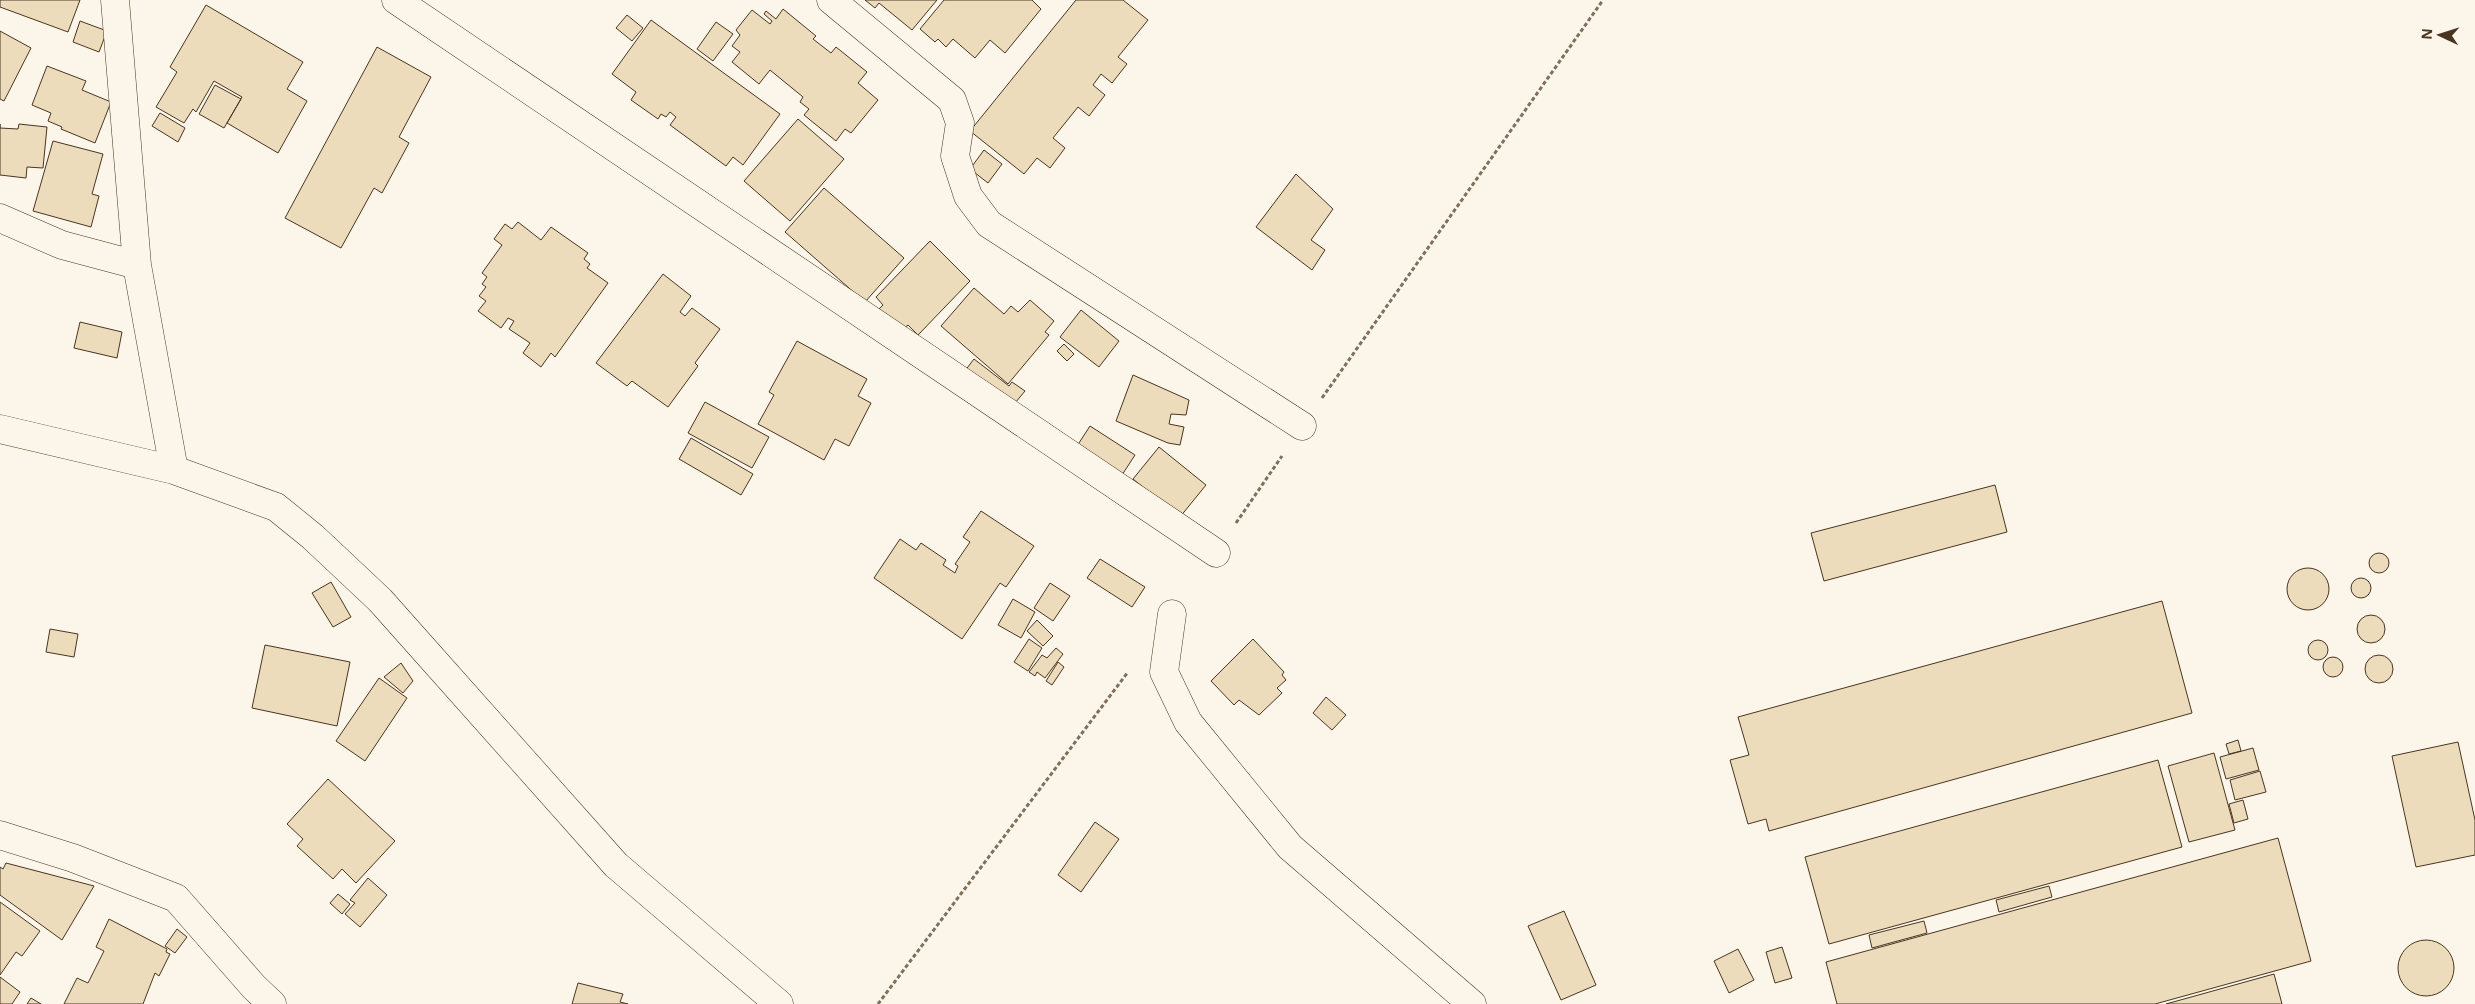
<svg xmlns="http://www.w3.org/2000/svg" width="2475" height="1004" font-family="'Noto Sans',sans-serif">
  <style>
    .building { fill: #ecdcbc; stroke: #4a3520 }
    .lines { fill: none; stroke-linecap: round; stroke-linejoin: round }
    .minor-casing { stroke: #4a3520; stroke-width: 29 }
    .path { stroke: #7f6f5c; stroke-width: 3; stroke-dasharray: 4 2.5; stroke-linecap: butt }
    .minor { stroke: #fbf6e9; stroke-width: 28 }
  </style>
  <rect width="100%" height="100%" fill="#fbf6e9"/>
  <!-- building -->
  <path class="building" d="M0,0h80l-12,32 -68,-25z
    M865,0h72l-25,30 -33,-27 -4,5z
    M944,0h88l9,9 -36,44 -15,-13 -15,18 -22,-19 -7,8 -8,-8 -3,3 -15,-13z
    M1076,0h47l25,20 -30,37 9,7 -15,19 -11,-9 -8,11 12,10 -16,21 -11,-9 -25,31 12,10 -15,20 -13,-10 -13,16 -54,-43z
    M206,5l97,57 -16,27 20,12 -29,52 -51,-30 15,-26 -28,-16 -18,31 -3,-3 -9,14 -28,-16 21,-35 -7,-5z
    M783,9l33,27 -3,3 18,14 5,-6 31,25 -9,11 20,17 -27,33 -6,-4 -9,12 -32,-26 5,-6 -9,-7 3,-5 -33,-27 -11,14 -27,-22 8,-10 -8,-6 8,-11 -4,-5 16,-20 18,14 2,-3 -8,-7 2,-3 10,8z
    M627,15l16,13 -11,13 -16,-13z
    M651,20l129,94 -37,51 -10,-8 -7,9 -56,-41 6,-8 -6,-5 -4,5 -5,-3 -3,5 -27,-19 5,-8 -24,-18z
    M80,21l27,10 -8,21 -26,-10z
    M716,22l17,12 -20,27 -16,-12z
    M0,31l31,17 -27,53 -4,-2z
    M377,47l54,30 -32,60 10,6 -27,50 -8,-5 -33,60 -56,-30z
    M47,66l39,15 -4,9 29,12 -16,41 -34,-14 1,-2 -14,-6 3,-8 -19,-8z
    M215,85l26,14 -17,29 -25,-14z
    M160,113l25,15 -7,14 -26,-16z
    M798,119l46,40 -54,62 -46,-40z
    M0,124v4l18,1 1,-5 28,3 -4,41 -16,-1 -1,11 -26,-3z
    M53,141l50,13 -11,40 7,2 -8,31 -58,-16z
    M984,150l18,14 -14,19 -18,-14z
    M1296,174l37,35 -22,31 14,10 -13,20 -56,-43z
    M824,188l80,70 -39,44 -80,-70z
    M518,222l23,18 10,-13 37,26 -4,6 6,5 -3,4 21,15 -53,74 -4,-4 -10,14 -18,-14 7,-10 -21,-14 5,-8 -6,-3 -7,10 -23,-17 8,-10 -7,-5 7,-9 -4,-3 5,-7 -5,-4 20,-28 -8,-6 11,-15 7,5z
    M930,241l40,40 -52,54 -10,-10 -9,8 -22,-22 6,-6 -7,-8z
    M663,274l28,22 -11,16 5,4 7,-8 28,21 -25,34 3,3 -30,41 -36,-26 -5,5 -31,-23z
    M974,288l30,26 7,-8 7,6 12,-12 24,21 -9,11 4,3 -41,49 -67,-58z
    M1081,310l38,31 -20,26 -39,-30z
    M80,322l42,10 -5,26 -43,-10z
    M797,341l70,38 -9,17 13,7 -22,43 -14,-7 -11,21 -66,-36 16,-29 -5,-3z
    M1064,344l10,10 -7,7 -10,-10z
    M974,359l35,27 3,-4 13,9 -15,18 -46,-37z
    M1133,375l56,25 -3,15 -15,-1 -2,10 15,3 -4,18 -12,-2 -52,-22z
    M705,402l64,35 -17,31 -64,-35z
    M1090,426l45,29 -13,20 -45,-29z
    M691,438l62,36 -12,21 -62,-36z
    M1159,447l47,38 -26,32 -47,-38z
    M1995,485l12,47 -183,49 -13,-48z
    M981,511l53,35 -28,41 -6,-4 -38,56 -88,-61 26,-39 16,11 5,-7 25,17 -3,5 12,8 3,-7 -3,-2 15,-22 -7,-5z
    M2369 563a10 10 0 1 1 20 0a10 10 0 1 1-20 0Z
    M1100,559l45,28 -13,20 -45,-29z
    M2287 589a21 21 0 1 1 42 0a21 21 0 1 1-42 0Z
    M2351 588a10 10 0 1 1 20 0a10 10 0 1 1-20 0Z
    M331,582l20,35 -18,10 -21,-34z
    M1050,583l20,13 -17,25 -19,-13z
    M1013,599l22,13 -14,26 -23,-13z
    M2162,601l30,112 -423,118 -3,-12 -18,5 -18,-64 19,-5 -11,-38z
    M2357 629a14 14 0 1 1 28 0a14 14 0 1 1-28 0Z
    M1037,620l16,16 -10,10 -16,-15z
    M50,629l28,5 -4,23 -28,-5z
    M1029,639l13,9 -14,23 -14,-9z
    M1253,639l31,33 -2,3 4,5 -9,8 5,5 -23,22 -20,-15 -5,5 -23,-24z
    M2308 650a10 10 0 1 1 20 0a10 10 0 1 1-20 0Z
    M265,645l85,17 -13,64 -85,-18z
    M1056,648l7,6 -18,24 -8,-6 -2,4 -6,-4 13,-17 5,3z
    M2365 669a14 14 0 1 1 28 0a14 14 0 1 1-28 0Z
    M2323 667a10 10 0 1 1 20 0a10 10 0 1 1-20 0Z
    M1058,662l6,5 -12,18 -6,-4z
    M401,663l12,18 -10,12 -19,-16z
    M379,678l28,20 -42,63 -29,-20z
    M1326,697l20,18 -14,15 -19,-17z
    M2238,740l3,11 -12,3 -3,-10z
    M2458,742l17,78v35l-59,12 -24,-111z
    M2253,748l6,22 -33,9 -6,-22z
    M2214,753l21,77 -46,12 -21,-76z
    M2158,760l24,87 -353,97 -24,-87z
    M2260,771l6,21 -31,8 -5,-20z
    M328,779l67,62 -39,42 -14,-14 -9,10 -36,-33 6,-7 -16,-15z
    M2243,800l5,19 -14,4 -5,-19z
    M1095,822l24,17 -38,53 -23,-17z
    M2278,838l33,123 -156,43h-318l-11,-42z
    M6,863l88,23 -32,54 -62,-45v-28l3,2z
    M368,878l19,17 -27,32 -15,-13 10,-11 -5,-3z
    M2049,886l3,11 -53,15 -3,-12z
    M338,894l12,10 -8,10 -12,-11z
    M0,902l40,29 -18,25 -6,-4 -16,23z
    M1564,911l32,74 -35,15 -33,-74z
    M109,919l58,30 -1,3 4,2 -11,22 -4,-3 -12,31h-79l13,-26 11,5 16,-32 -8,-4z
    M1924,921l3,12 -55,15 -3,-13z
    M177,929l10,8 -12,16 -10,-7z
    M2398 968a28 28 0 1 1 56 0a28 28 0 1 1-56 0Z
    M1782,947l10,31 -17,5 -9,-31z
    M1738,949l16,31 -25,13 -15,-32z
    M2274,974l8,30h-116z
    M0,977l20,15 -8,12h-12z
    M578,983l45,11 -3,8 8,2h-56z
    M31,998l10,6h-14z"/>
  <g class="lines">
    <defs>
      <path id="minor" d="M115,0l22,265 37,205
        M396,0l820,553
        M831,0l121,100 8,23 -5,33 13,40 21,28 313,202
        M0,218l62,27 75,20
        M0,429l174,41 102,37 37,30 67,63 236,265 163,139
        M1172,614l-8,58 24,50 102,125 182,157
        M0,835l73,23 103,40 78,89 18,17"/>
    </defs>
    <!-- minor casing -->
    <use href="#minor" class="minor-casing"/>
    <!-- path -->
    <path class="path" d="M1322,398l281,-398
      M1236,523l46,-67
      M878,1004l250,-332"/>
    <!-- minor -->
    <use href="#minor" class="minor"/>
  </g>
  <!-- north arrow -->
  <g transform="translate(2440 35) rotate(274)" stroke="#fbf6e9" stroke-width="4" paint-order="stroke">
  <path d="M0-4L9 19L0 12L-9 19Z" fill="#4a3520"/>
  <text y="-8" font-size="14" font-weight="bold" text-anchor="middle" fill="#4a3520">N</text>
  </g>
</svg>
